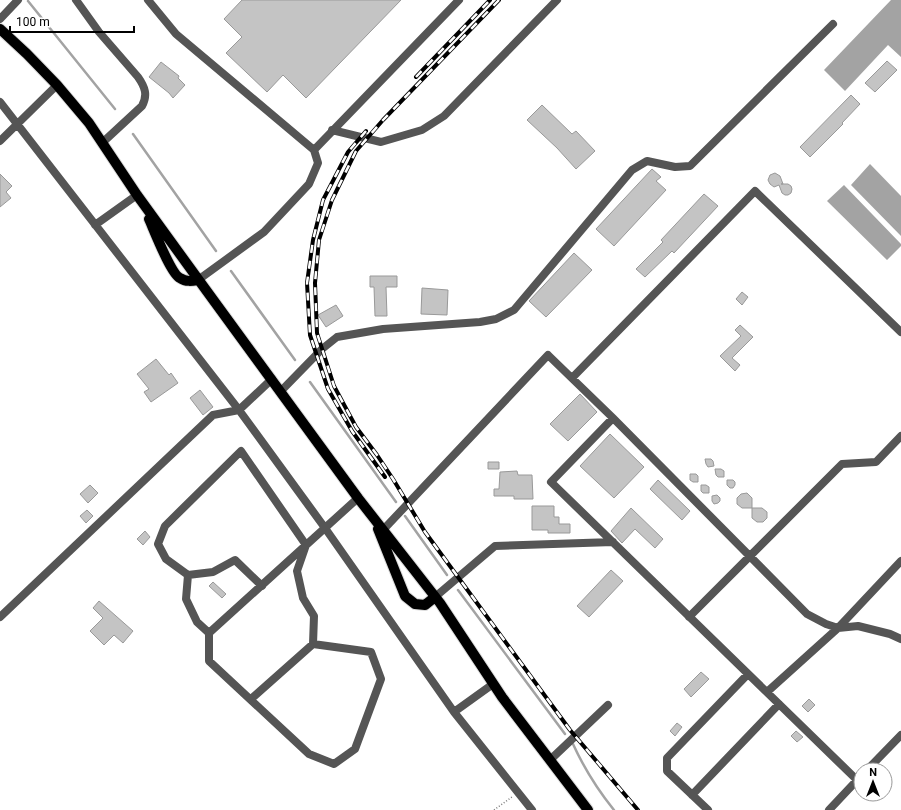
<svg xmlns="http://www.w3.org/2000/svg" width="901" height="810" font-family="Roboto,sans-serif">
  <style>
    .water { fill: #a3a3a3 }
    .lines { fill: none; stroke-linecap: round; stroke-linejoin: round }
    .stream { stroke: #a3a3a3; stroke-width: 2.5 }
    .building { fill: #c4c4c4; stroke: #999 }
    .major-casing { stroke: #dbdbdb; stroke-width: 12 }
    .path { stroke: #777; stroke-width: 1.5; stroke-dasharray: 1 2; stroke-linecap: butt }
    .minor { stroke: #555; stroke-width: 8 }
    .major { stroke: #000; stroke-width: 10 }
    .rail-casing { stroke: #000; stroke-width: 4 }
    .rail { stroke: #fff; stroke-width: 2.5; stroke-dasharray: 8; stroke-linecap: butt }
  </style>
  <rect width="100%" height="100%" fill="#fff"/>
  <!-- water -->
  <path class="water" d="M891,0h10v57l-13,-12 -43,46 -21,-21z
    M870,164l31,32v40l-50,-51z
    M844,185l57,59v2l-14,14 -60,-59z"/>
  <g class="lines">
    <!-- stream -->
    <path class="stream" d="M28,1l87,108
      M133,134l83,117
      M231,271l64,89
      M310,382l86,120
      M405,516l42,59
      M458,590l107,144
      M573,744c11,24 24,45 41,66"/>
  </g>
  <!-- building -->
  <path class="building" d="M242,0h159l-95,98 -23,-23 -16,17 -41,-39 16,-16 -18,-18z
    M887,61l10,9 -22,22 -10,-9z
    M161,62l18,14 -1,2 7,7 -12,13 -4,-5 -20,-16z
    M851,95l9,9 -18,19 1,1 -33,33 -10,-10z
    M542,105l30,29 4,-3 19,20 -19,18 -19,-21 -30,-28z
    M652,169l9,8 -5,4 10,9 -52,56 -18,-17z
    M775,173l5,3 3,8h-2h7l3,2 1,3 -1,4 -3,2h-3l-3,-2 -3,-8 -5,2 -4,-3 -2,-4 2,-5z
    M0,174l12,12 -6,6 5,6 -11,9z
    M704,194l14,12 -44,47 -2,-2 -27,26 -9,-8 27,-27 -2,-2z
    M574,253l18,17 -46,47 -17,-16z
    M370,276h27v11h-11l1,29h-12l-1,-29h-4z
    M422,288l26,2 -1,25 -26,-1z
    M742,292l6,5 -6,8 -6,-6z
    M336,305l7,11 -17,11 -8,-12z
    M740,325l13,12 -21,21 8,7 -5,6 -15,-15 21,-20 -6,-6z
    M156,359l13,16 2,-2 7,10 -27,19 -7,-10 5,-3 -12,-15z
    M200,390l13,17 -10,8 -13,-17z
    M580,394l17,18 -29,29 -18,-17z
    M610,434l34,33 -30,31 -34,-32z
    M705,459h6l2,2 1,5 -6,1 -2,-3z
    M488,462h11v7h-11z
    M715,469h6l3,2v6h-6l-2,-2z
    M517,471l1,4h14l1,24h-19v-3h-20v-7h5l1,-17z
    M690,474h6l2,2v6h-5l-3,-2z
    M658,480l32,31 -8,9 -32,-31z
    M727,480h6l2,2v3l-2,3h-3l-3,-3z
    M90,485l8,8 -10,10 -8,-9z
    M701,485h5l3,2v6h-6l-2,-2z
    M747,493l5,5v10h-10l-5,-4v-6l4,-4z
    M717,495l3,3v3l-2,2 -4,1 -2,-3v-5z
    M532,506h22v11h5v7h11v9h-22v-3h-16z
    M631,508l32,31 -8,9 -20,-19 -13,14 -11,-12z
    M752,508h10l5,4v6l-4,4h-6l-5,-4z
    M87,510l6,6 -7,7 -6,-7z
    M145,531l5,6 -7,8 -6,-6z
    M611,570l12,11 -34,36 -12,-11z
    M213,582l13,12 -4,4 -13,-12z
    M99,601l34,30 -10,12 -9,-8 -10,10 -14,-14 13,-13 -10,-10z
    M701,672l8,7 -18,18 -7,-8z
    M809,699l6,6 -7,7 -6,-6z
    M677,723l5,4 -7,9 -5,-5z
    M796,731l7,6 -6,5 -6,-6z"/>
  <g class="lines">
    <defs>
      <path id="major" d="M0,29l27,25 30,31 32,38 48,72 69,95 152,208 82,105 62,94 86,113
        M149,219c5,11 22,55 31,59 6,4 12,3 18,2
        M378,529l27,67 10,8 10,1 10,-8"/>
    </defs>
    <!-- major casing -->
    <use href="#major" class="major-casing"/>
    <!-- path -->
    <path class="path" d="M494,810l18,-13"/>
    <!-- minor -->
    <path class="minor" d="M76,0l23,32 39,45c7,10 10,18 4,29l-40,37
      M148,0l28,34 138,116 4,13 -9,21 -45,48 -66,48
      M0,19l18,-19
      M0,102l239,308 86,118 129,184 78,98
      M332,130l49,12 41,-12 22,-14 113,-116
      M0,141l57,-56
      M314,150l145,-150
      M95,225l42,-30
      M572,378l183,-187 146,141
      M281,391l41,-42 15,-12 46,-8 97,-7 16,-3 18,-9 118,-140 15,-9 28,6 15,-1 143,-142
      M613,418l-62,64 306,298
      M383,530l165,-175 65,63 194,196 19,10 12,4 20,-2 32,8 11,5
      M188,575l-2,24 11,23 12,11
      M435,597l60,-51 118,-4
      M0,617l213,-202 26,-5 33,-31
      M689,617l153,-153 34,-2 25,-26
      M313,644l58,8 10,27 -26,70 -21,15 -25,-10 -100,-93v-28l149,-135
      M767,692l71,-64 63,-67
      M251,699l62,-55 1,-28 -11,-18 -6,-27 9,-26 -65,-94 -76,75 -7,18 8,15 22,16 25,-3 22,-12 27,26
      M454,712l39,-28
      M550,760l58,-55
      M867,770l34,-35
      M692,795l87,-91
      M708,810l-41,-39v-13l81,-84
      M829,810l32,-34"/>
    <!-- major -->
    <use href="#major" class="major"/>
    <defs>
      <path id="rail" d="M499,0l-116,120 -27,31 -24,49 -13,40 -4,43 2,50 17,53 22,41 21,28 16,24 32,53 145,198 68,80
        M416,77l74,-77
        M366,131l-18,21 -25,48 -10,40 -6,43 3,52 18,54 24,42 33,46"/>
    </defs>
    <!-- rail casing -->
    <use href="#rail" class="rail-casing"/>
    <!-- rail -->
    <use href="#rail" class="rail"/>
  </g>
  <!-- north arrow -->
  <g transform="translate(873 782)"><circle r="19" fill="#ffffff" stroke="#999999"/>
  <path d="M0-3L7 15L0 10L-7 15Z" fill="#000000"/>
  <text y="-6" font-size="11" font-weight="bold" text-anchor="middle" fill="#000000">N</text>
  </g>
  <!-- scale -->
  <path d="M10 26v6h124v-6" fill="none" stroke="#000000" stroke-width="2"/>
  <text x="16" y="26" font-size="12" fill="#000000" stroke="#ffffff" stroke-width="3" paint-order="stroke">100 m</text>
</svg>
